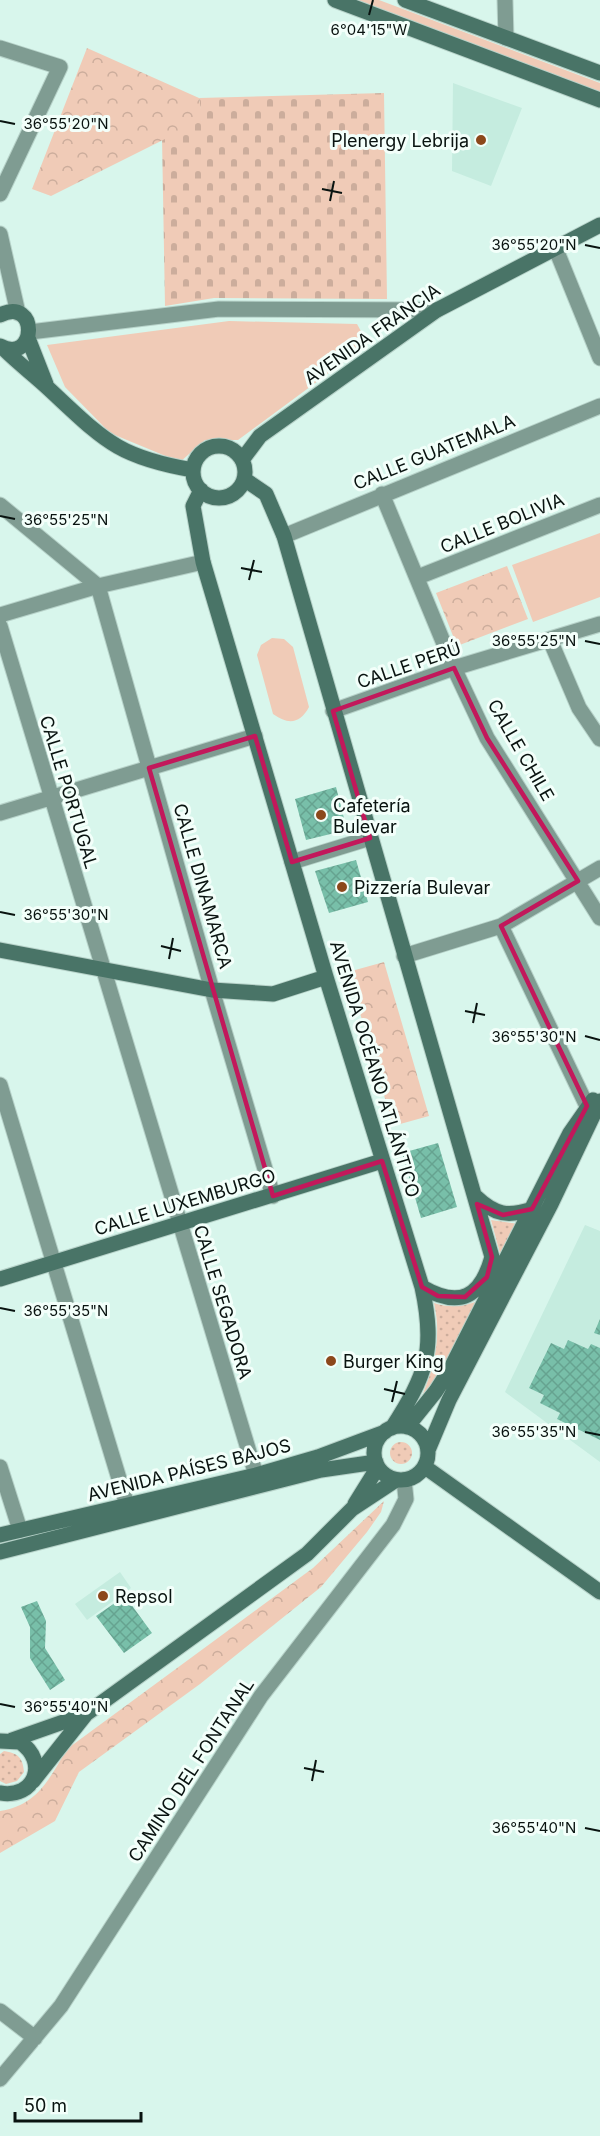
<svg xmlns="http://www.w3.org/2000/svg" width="600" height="2136" font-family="Inter,sans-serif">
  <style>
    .built { fill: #c5ecdf }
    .grass { fill: url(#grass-dots) }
    .cemetery { fill: url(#cemetery-stones) }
    .park { fill: url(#park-crowns) }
    .garden { fill: #f0cbb7 }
    .building { fill: url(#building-cross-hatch) }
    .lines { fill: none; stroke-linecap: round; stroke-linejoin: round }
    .street-casing { stroke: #b7d2c9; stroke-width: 17 }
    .secondary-casing { stroke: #b7d2c9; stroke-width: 17 }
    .street { stroke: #7f9c92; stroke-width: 15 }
    .secondary { stroke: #497467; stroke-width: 15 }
    .marked { fill: none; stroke: #c2185b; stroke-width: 4.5; stroke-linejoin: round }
    .ticks { fill: none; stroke: #091310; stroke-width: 2 }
    .poi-dot { fill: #8c481b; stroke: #f3fffa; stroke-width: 2 }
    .labels { text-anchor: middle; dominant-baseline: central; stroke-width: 6; stroke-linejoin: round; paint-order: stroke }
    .poi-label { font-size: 18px; fill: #091310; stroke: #f3fffa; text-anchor: start }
    .street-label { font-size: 18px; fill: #091310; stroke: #f3fffa }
    .ticks-label { font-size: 15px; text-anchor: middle; fill: #091310; stroke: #f3fffa; stroke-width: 6; stroke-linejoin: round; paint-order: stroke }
  </style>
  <defs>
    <pattern id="grass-dots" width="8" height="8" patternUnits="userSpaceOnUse" patternTransform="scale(1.5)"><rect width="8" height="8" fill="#f0cbb7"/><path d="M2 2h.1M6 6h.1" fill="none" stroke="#ccad9c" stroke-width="1.8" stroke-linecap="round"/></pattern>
    <pattern id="cemetery-stones" width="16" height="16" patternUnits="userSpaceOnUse" patternTransform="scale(1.5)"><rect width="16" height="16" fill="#f0cbb7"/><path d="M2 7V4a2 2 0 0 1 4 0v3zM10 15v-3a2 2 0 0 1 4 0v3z" fill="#ccad9c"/></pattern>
    <pattern id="park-crowns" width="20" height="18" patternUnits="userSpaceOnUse" patternTransform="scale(1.5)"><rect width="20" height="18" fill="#f0cbb7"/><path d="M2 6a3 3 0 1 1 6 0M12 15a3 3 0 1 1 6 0" fill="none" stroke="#ccad9c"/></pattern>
    <pattern id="building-cross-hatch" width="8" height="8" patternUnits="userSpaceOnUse" patternTransform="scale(1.5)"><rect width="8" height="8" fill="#78bfa9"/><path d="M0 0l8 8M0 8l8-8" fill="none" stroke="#66a390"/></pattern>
  </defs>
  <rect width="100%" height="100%" fill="#d8f6ec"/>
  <!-- built -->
  <path class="built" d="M453,83l69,25 -31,78 -39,-15z
    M585,1225l15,6v231l-95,-70z
    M120,1572l11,16 -44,32 -12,-16z"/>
  <!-- grass -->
  <path class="grass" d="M491,1220l28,4 -18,33z
    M478,1301l-36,70 -22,30c14,-33 22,-63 14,-98 16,5 28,4 44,-2z
    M390 1453a11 11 0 1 1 22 0a11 11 0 1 1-22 0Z
    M4,1751c14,2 19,7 20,21l-7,9 -11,3 -6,-3v-27z"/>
  <!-- cemetery -->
  <path class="cemetery" d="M384,93l3,206 -173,-1 -49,8 -3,-169 40,-17 -3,-22z"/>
  <!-- park -->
  <path class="park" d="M87,48l112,50 4,22 -152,76 -19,-7z
    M507,566l21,53 -71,27 -21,-53z
    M384,962l45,154 -36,10 -45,-154z
    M384,1501l-3,11 -14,20 -46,55 -121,97 -121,88 -24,49 -55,32v-42c38,-6 49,-32 67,-62l246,-181z"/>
  <!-- garden -->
  <path class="garden" d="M354,0h25l221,83v10z
    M229,321l128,3 11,20 -130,96h-33l-25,22 -70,-29 -45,-46 -18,-42z
    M600,533v64l-67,25 -21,-57z
    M272,638l12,1 9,8 16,60c-9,17 -21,18 -36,7l-16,-59 4,-10z"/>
  <!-- building -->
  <path class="building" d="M336,787l11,43 -41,10 -11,-41z
    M356,860l12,42 -39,11 -14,-42z
    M438,1143l19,64 -36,11 -19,-65z
    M600,1319v16l-6,-2z
    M568,1340l20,9 3,-5 9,4v92l-43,-21 3,-6 -20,-10 4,-8 -15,-7 22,-45 13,6z
    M125,1596l27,37 -28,20 -28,-37z
    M37,1601l9,20 -1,27 20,32 -15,10 -20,-32v-31l-9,-20z"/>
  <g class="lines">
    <defs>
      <path id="street" d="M505,0l1,38
        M0,48l60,19 -60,127
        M0,234l18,79
        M555,247l45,111
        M30,332l189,-23 218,1
        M382,494l72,174 33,70 113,180
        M0,505l98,81 105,-24
        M284,536l316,-130
        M418,577l182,-72
        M0,615l98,-29 114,404 61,206
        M0,626l256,849
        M550,640l29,68 21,31
        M333,711l121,-43 146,-44
        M0,813l255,-77
        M292,862l78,-24
        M501,926l86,180
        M404,956l97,-30 99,-58
        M0,1085l127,420
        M0,1467l20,63
        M0,2011l35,27
        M0,2079l61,-73 200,-310 132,-171 13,-26 -2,-19"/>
      <path id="secondary" d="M335,0l265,100
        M405,0l195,73
        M0,315c39,-19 37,50 0,31
        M28,338l18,46
        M4,349c14,14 30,26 45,40 55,51 68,68 144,81
        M193 472a26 26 0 1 1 52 0a26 26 0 1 1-52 0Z
        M242,460l18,-24 177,-126 163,-85
        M201,490l-8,16 10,56 123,415 96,310c38,22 59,10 70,-30l-208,-721 -18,-42 -22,-15
        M0,950l212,40 61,4 53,-17
        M476,1197c19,18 32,20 56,12
        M0,1279l382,-118
        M374 1453a27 27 0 1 1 54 0a27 27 0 1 1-54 0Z
        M407,1427l29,-36 16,-25 118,-233 23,-33
        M392,1428c34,-53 44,-77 30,-141
        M428,1450l21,-50 102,-196 49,-103
        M425,1467l175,125
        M355,1504l23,-37
        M0,1535l256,-60 62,-18 67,-25
        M0,1552l321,-82 55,-8
        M12,1740l74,-26
        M0,1741l20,1c29,20 15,57 -20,51
        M33,1781l53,-67 221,-160 45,-45 44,-29"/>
    </defs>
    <!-- street casing -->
    <use href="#street" class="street-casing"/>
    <!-- secondary casing -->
    <use href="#secondary" class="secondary-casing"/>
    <!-- street -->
    <use href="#street" class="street"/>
    <!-- secondary -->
    <use href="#secondary" class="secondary"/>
  </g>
  <!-- marked area -->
  <path class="marked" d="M454,668l33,70 91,143 -77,45 86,180 -55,103 -29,6 -26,-11 15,53 -5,20 -22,20 -27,-1 -16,-9 -40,-126 -109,35 -124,-428 106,-32 37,126 78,-24 -37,-127z"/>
  <!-- ticks -->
  <path class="ticks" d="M369,15l4,-15M0,121l15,3M322,189l20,4M330,201l4,-20M585,245l15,3M0,516l15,3M241,568l21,4M249,580l5,-20M585,641l15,3M0,912l15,3M161,946l20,5M169,959l4,-21M465,1011l20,4M473,1023l4,-20M585,1036l15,4M0,1308l15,3M384,1389l21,5M392,1402l5,-21M585,1432l15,3M0,1704l15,3M304,1768l20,4M312,1781l4,-21M585,1828l15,3"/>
  <!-- markers -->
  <g class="poi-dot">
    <circle cx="481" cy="140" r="6"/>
    <circle cx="321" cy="815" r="6"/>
    <circle cx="342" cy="887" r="6"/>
    <circle cx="331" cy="1361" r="6"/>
    <circle cx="103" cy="1596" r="6"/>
  </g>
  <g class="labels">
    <!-- poi labels -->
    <g class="poi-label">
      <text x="469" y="140" text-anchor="end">Plenergy Lebrija</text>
      <text x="333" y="805">Cafetería<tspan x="333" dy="21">Bulevar</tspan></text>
      <text x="354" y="887">Pizzería Bulevar</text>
      <text x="343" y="1361">Burger King</text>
      <text x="115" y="1596">Repsol</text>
    </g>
    <!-- street labels -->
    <g class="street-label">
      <text transform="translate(372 334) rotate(-35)">AVENIDA FRANCIA</text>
      <text transform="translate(434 452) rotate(-22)">CALLE GUATEMALA</text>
      <text transform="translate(502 523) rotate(-22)">CALLE BOLIVIA</text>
      <text transform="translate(409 665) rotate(-19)">CALLE PERÚ</text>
      <text transform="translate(521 750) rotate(60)">CALLE CHILE</text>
      <text transform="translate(69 792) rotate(73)">CALLE PORTUGAL</text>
      <text transform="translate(203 886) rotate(74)">CALLE DINAMARCA</text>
      <text transform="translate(375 1069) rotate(73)">AVENIDA OCÉANO ATLÁNTICO</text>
      <text transform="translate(185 1202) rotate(-17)">CALLE LUXEMBURGO</text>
      <text transform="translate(223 1302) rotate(73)">CALLE SEGADORA</text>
      <text transform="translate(189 1470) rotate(-14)">AVENIDA PAÍSES BAJOS</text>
      <text transform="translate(191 1770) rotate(-57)">CAMINO DEL FONTANAL</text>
    </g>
  </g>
  <g class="ticks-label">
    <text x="369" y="35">6°04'15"W</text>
    <text x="66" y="129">36°55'20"N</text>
    <text x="534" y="250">36°55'20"N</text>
    <text x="66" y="525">36°55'25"N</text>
    <text x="534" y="646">36°55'25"N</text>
    <text x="66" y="920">36°55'30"N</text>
    <text x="534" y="1042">36°55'30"N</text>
    <text x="66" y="1316">36°55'35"N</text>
    <text x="534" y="1437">36°55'35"N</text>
    <text x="66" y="1712">36°55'40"N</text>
    <text x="534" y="1833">36°55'40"N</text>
  </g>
  <!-- scale -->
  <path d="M15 2112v9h126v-9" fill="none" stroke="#091310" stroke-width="3"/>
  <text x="24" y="2112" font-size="18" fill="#091310" stroke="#f3fffa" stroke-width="4.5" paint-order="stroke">50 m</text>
</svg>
